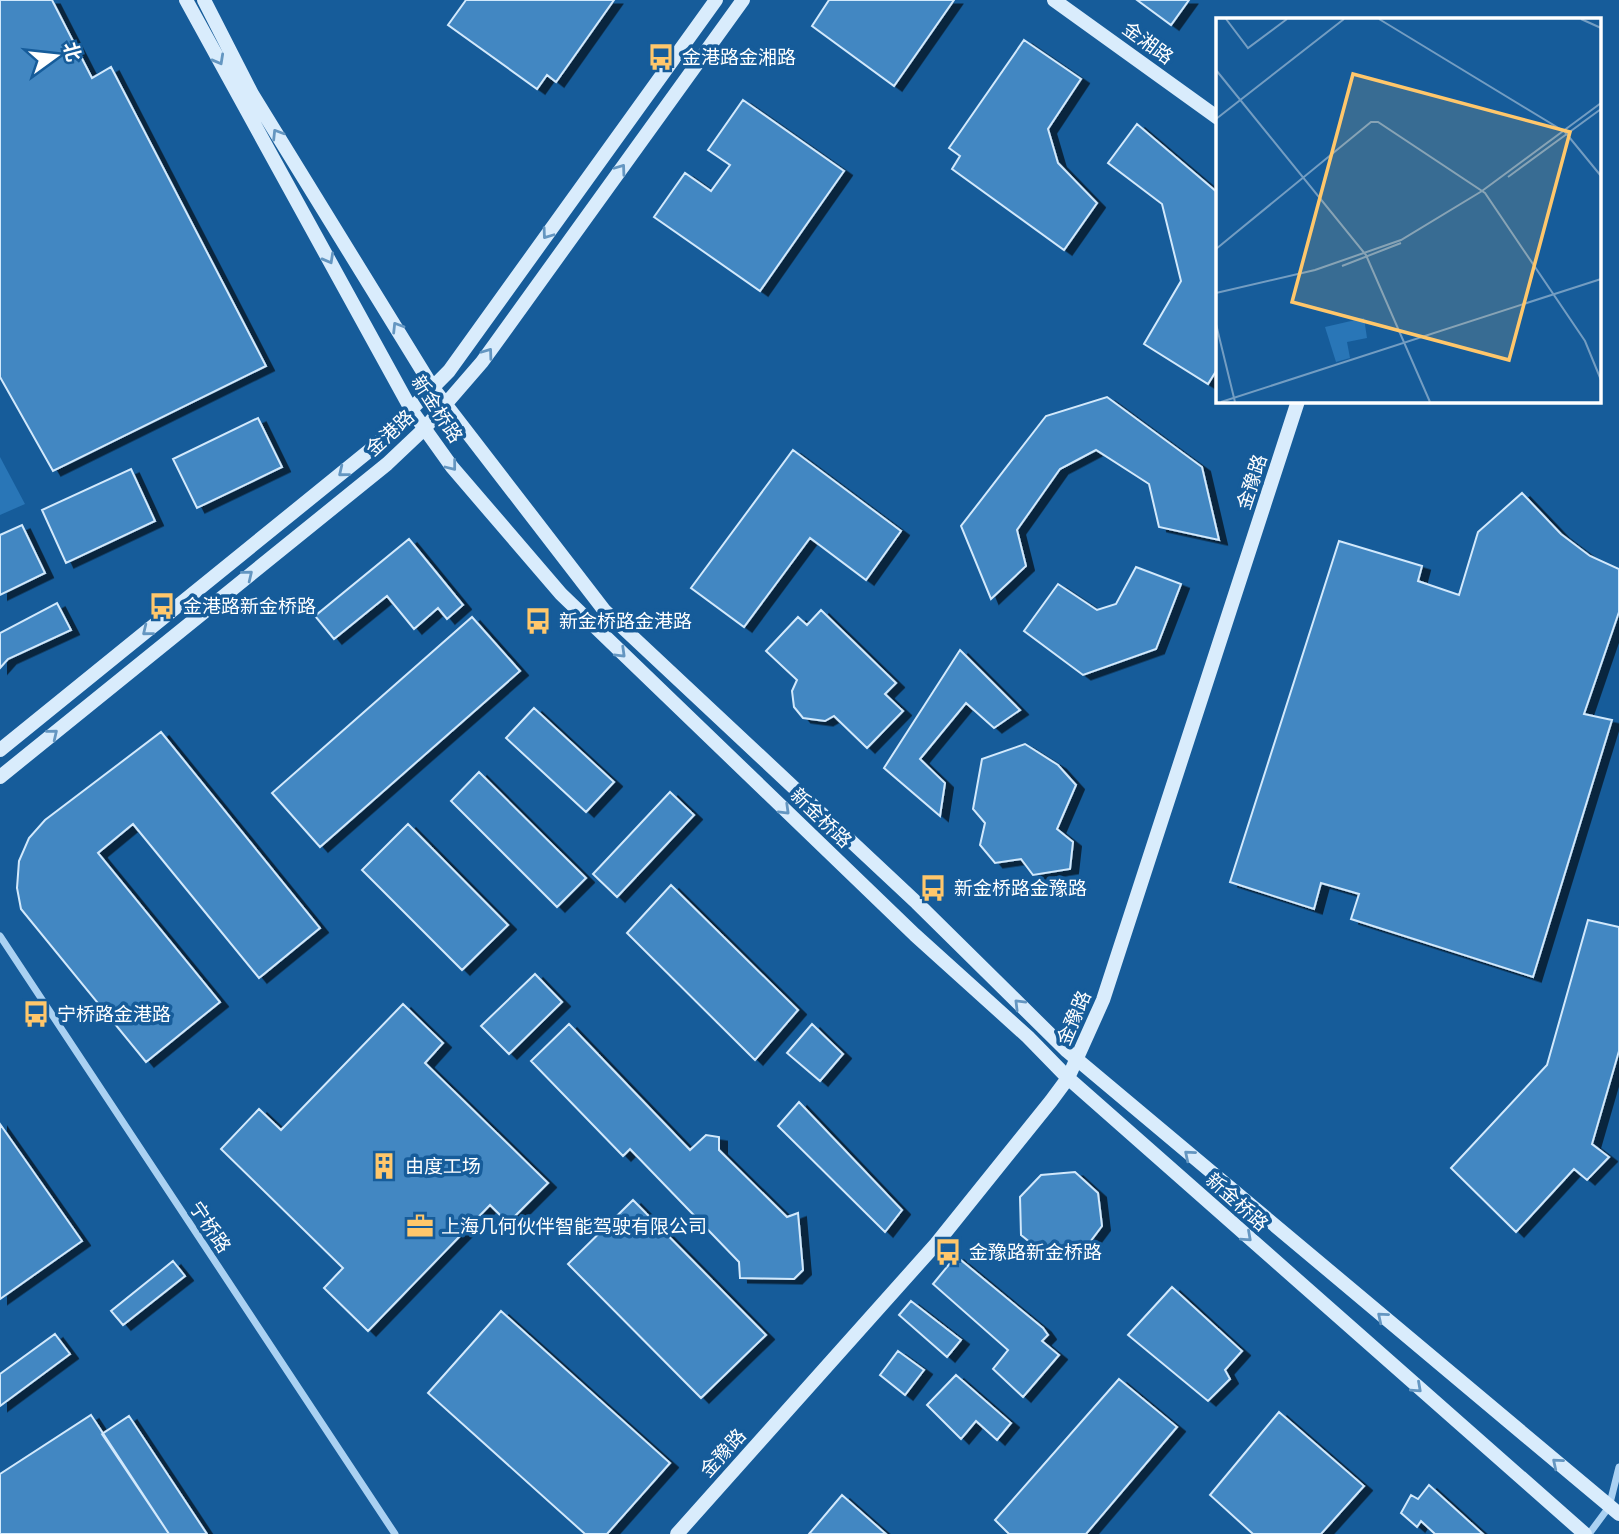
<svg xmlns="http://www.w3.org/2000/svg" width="1619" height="1534" font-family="Figtree,'Noto Sans SC',sans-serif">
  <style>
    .green { fill: #2976b7 }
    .building { fill: #4387c2; stroke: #d2e9fc; stroke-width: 2; filter: url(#shadow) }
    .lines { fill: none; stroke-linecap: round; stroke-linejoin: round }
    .street { stroke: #aad1f2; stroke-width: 7 }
    .secondary { stroke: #d9ecfc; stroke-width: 14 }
    .oneway { stroke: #6496c1 }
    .labels { text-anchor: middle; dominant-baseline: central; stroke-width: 7; stroke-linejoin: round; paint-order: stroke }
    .street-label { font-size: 19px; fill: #fff; stroke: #165c9a }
    .poi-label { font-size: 19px; fill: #fff; stroke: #165c9a; text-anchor: start }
    .inset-road { fill: none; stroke: #739dc2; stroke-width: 2 }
    .view { fill: #ffc76b; fill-opacity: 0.15; stroke: #ffc76b; stroke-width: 3.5 }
    .inset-edge { fill: none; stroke: #fff; stroke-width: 3.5 }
  </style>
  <defs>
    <filter id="shadow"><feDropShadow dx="8" dy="4.5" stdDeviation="0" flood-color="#0009"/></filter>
  </defs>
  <rect width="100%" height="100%" fill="#165c9a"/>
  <!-- green -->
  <path class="green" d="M0,457l25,47 -25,11z"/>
  <!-- building -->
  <path class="building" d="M0,0h52l40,78 19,-11 155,299 -213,105 -53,-94z
    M466,0h148l-58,82 -9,-7 -10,14 -89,-64z
    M829,0h125l-60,86 -82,-60z
    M1137,0h52l-18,25z
    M1024,40l57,39 -33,50 10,34 39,40 -33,47 -112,-81 8,-13 -11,-8z
    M743,100l101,71 -84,120 -106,-74 31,-44 26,18 19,-26 -22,-15z
    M1137,124l81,69v175l-10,16 -64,-40 37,-63 -19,-77 -54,-41z
    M1107,397l95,70 17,73 -60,-13 -10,-43 -53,-34 -36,19 -43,61 9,36 -35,33 -30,-73 85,-110z
    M258,418l24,49 -85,41 -24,-49z
    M793,450l108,81 -35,49 -56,-42 -66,89 -53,-39z
    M131,469l24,52 -89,42 -24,-53z
    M1522,493l39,41 29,22 29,13v43l-35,102 28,6 -79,257 -182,-58 8,-25 -38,-11 -7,26 -84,-27 109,-341 83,25 -4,15 41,14 19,-63z
    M22,525l23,48 -45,22v-60z
    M409,539l54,66 -16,14 -9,-11 -24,21 -27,-33 -53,43 -19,-23z
    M1136,567l45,17 -25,65 -73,26 -59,-44 34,-47 39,26 19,-6z
    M57,603l14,27 -63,29 -8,9v-35z
    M821,610l75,73 -11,11 18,17 -36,37 -33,-32 -9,5 -22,-3 -9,-11 -2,-16 5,-11 -31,-29 32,-34 9,8z
    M472,617l48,54 -200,176 -48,-54z
    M960,650l60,60 -26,18 -28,-25 -46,56 25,24 -5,33 -56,-48z
    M534,708l80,74 -28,30 -80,-74z
    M161,732l159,196 -61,50 -126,-154 -35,29 122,149 -74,60 -125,-153 -4,-21 2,-27 10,-23 16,-18z
    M1025,744l33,21 18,20 -19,44 16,13 -3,27 -37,6 -12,-16 -26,4 -15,-18 5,-22 -12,-14 9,-50z
    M479,772l107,106 -29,29 -106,-106z
    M670,792l24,23 -77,82 -24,-23z
    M408,824l100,101 -46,45 -100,-100z
    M671,885l127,125 -43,50 -128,-127z
    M1588,920l31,7v124l-27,93 17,13 -22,23 -13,-11 -58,63 -65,-64 96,-103z
    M535,974l27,28 -53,52 -28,-28z
    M403,1004l40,39 -18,20 123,120 -40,40 -18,-18 -122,126 -44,-43 19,-20 -122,-119 38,-40 22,21z
    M569,1024l121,126 16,-15 13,2v13l68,67 11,-4 5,57 -9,9 -54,-1 -1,-16 -109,-113 -7,7 -92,-95z
    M812,1024l31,30 -23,27 -33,-28z
    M799,1102l103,108 -17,22 -107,-106z
    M0,1124l82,117 -82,58z
    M1075,1172l23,21 4,33 -21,28 -39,-2 -21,-17 -1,-38 21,-22z
    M633,1200l133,135 -65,63 -133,-134z
    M956,1256l87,72 5,7 -6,6 17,14 -36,42 -30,-28 15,-19 -75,-66z
    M173,1261l12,15 -62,49 -12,-14z
    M1172,1287l70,64 -17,19 5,9 -22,22 -80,-66z
    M911,1301l50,39 -14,17 -48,-42z
    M501,1311l169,152 -63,71h-22l-157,-141z
    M55,1334l15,20 -70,52v-32z
    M898,1351l26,19 -19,25 -25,-20z
    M956,1375l55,48 -14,17 -21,-19 -15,18 -34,-34z
    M1119,1379l58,48 -91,107h-77l-14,-14z
    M1279,1412l85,74 -43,48h-68l-43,-39z
    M91,1415l78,119h-169v-60z
    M129,1416l78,118h-38l-67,-100z
    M1429,1485l54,49h-48l-14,-13 -4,6 -16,-14 10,-18 7,4z
    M842,1495l44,39h-77z"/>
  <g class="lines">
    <!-- street -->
    <path class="street" d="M0,936l395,598
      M1589,1534l20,-27 10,-40"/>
    <!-- secondary -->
    <path class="secondary" d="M186,0l226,411 40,56 109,127 354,341 113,102 40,41 517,456
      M204,0l48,94 181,294 171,222 313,293 150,148 552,463
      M1054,0l164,118
      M0,750l375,-304 74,-75 267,-371
      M0,777l387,-313 37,-35 58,-67 261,-362
      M677,1534l259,-290 115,-143 17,-23 35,-78 195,-599"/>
  </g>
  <!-- one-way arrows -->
  <defs><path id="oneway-chevron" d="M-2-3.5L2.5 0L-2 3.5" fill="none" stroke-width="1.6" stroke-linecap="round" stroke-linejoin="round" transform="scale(1.75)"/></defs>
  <g class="oneway">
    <use href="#oneway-chevron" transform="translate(219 60) rotate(61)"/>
    <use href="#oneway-chevron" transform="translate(277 134) rotate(-122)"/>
    <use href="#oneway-chevron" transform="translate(621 169) rotate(-54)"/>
    <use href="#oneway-chevron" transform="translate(547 234) rotate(126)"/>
    <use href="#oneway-chevron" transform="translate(329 259) rotate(61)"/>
    <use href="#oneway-chevron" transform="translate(397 327) rotate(-122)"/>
    <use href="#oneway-chevron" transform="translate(488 353) rotate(-54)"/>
    <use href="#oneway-chevron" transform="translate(452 466) rotate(52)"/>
    <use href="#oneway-chevron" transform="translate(343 472) rotate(141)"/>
    <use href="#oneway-chevron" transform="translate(248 575) rotate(-39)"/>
    <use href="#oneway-chevron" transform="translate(147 631) rotate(141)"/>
    <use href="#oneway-chevron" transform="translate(621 653) rotate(44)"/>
    <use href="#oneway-chevron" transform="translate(53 734) rotate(-39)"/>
    <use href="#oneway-chevron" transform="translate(785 810) rotate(44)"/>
    <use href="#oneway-chevron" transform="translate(1019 1004) rotate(-135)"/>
    <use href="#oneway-chevron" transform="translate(1189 1155) rotate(-140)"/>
    <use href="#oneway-chevron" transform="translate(1247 1237) rotate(42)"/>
    <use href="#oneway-chevron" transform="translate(1382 1317) rotate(-140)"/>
    <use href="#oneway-chevron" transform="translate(1417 1388) rotate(42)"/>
    <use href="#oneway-chevron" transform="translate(1557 1463) rotate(-140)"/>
  </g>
  <!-- icons -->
  <defs>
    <symbol id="bus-bare" viewBox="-9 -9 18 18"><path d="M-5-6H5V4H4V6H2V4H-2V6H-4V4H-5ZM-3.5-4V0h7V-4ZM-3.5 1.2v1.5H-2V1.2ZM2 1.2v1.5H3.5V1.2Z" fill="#ffc76b" stroke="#165c9a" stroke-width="2.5" paint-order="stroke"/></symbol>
    <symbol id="building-bare" viewBox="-9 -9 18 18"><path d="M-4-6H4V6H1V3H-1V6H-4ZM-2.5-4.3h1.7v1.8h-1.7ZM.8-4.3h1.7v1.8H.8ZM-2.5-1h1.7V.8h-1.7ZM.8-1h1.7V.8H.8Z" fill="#ffc76b" stroke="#165c9a" stroke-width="2.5" paint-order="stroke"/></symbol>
    <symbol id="office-bare" viewBox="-9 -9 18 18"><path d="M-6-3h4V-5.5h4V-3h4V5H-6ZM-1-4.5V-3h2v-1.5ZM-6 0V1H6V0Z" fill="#ffc76b" stroke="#165c9a" stroke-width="2.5" paint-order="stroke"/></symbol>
  </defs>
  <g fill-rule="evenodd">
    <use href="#bus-bare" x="642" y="38" width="38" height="38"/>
    <use href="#bus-bare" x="143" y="587" width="38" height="38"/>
    <use href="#bus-bare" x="519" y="602" width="38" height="38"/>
    <use href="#bus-bare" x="914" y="869" width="38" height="38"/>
    <use href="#bus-bare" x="17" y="995" width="38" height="38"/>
    <use href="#building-bare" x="365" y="1147" width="38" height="38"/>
    <use href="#office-bare" x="401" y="1207" width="38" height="38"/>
    <use href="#bus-bare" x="929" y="1233" width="38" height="38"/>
  </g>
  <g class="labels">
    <!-- street labels -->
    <g class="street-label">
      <text transform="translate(1148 43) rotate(36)">金湘路</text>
      <text transform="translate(437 409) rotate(57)">新金桥路</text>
      <text transform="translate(390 433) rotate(-43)">金港路</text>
      <text transform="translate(1252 482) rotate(-72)">金豫路</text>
      <text transform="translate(821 818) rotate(44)">新金桥路</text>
      <text transform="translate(1074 1018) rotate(-67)">金豫路</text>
      <text transform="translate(1237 1202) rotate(42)">新金桥路</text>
      <text transform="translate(210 1227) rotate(56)">宁桥路</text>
      <text transform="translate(723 1453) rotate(-48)">金豫路</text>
    </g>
    <!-- poi labels -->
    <g class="poi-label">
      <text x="682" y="57">金港路金湘路</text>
      <text x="183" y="606">金港路新金桥路</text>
      <text x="559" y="621">新金桥路金港路</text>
      <text x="954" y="888">新金桥路金豫路</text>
      <text x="57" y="1014">宁桥路金港路</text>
      <text x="405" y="1166">由度工场</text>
      <text x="441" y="1226">上海几何伙伴智能驾驶有限公司</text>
      <text x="969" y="1252">金豫路新金桥路</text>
    </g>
  </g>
  <!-- overview -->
  <g transform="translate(1216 18)">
    <rect width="385" height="385" fill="#165c9a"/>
    <path d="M148,300l3,20 -20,4 3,16 -14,4 -11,-35z" fill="#2976b7"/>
    <path class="inset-road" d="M10,1l22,29 39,-29M163,1l186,113 36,44M365,1l20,9M0,52l150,185 64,147M0,101l128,-100M292,159l93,-68M0,231l155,-127h7l107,71 100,148 16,39M126,248l59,-23M0,275l99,-23 86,-30 81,-49 119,-88M0,306l19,78M5,384l380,-123"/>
    <path class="view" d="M137,56l217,58 -61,228 -217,-58z"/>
    <rect width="385" height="385" class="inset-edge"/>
  </g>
  <!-- north arrow -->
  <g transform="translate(56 56) rotate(75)" stroke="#165c9a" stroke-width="5" paint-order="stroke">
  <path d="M0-5L12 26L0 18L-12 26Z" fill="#ffffff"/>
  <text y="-10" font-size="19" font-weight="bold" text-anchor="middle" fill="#ffffff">北</text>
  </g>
</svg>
